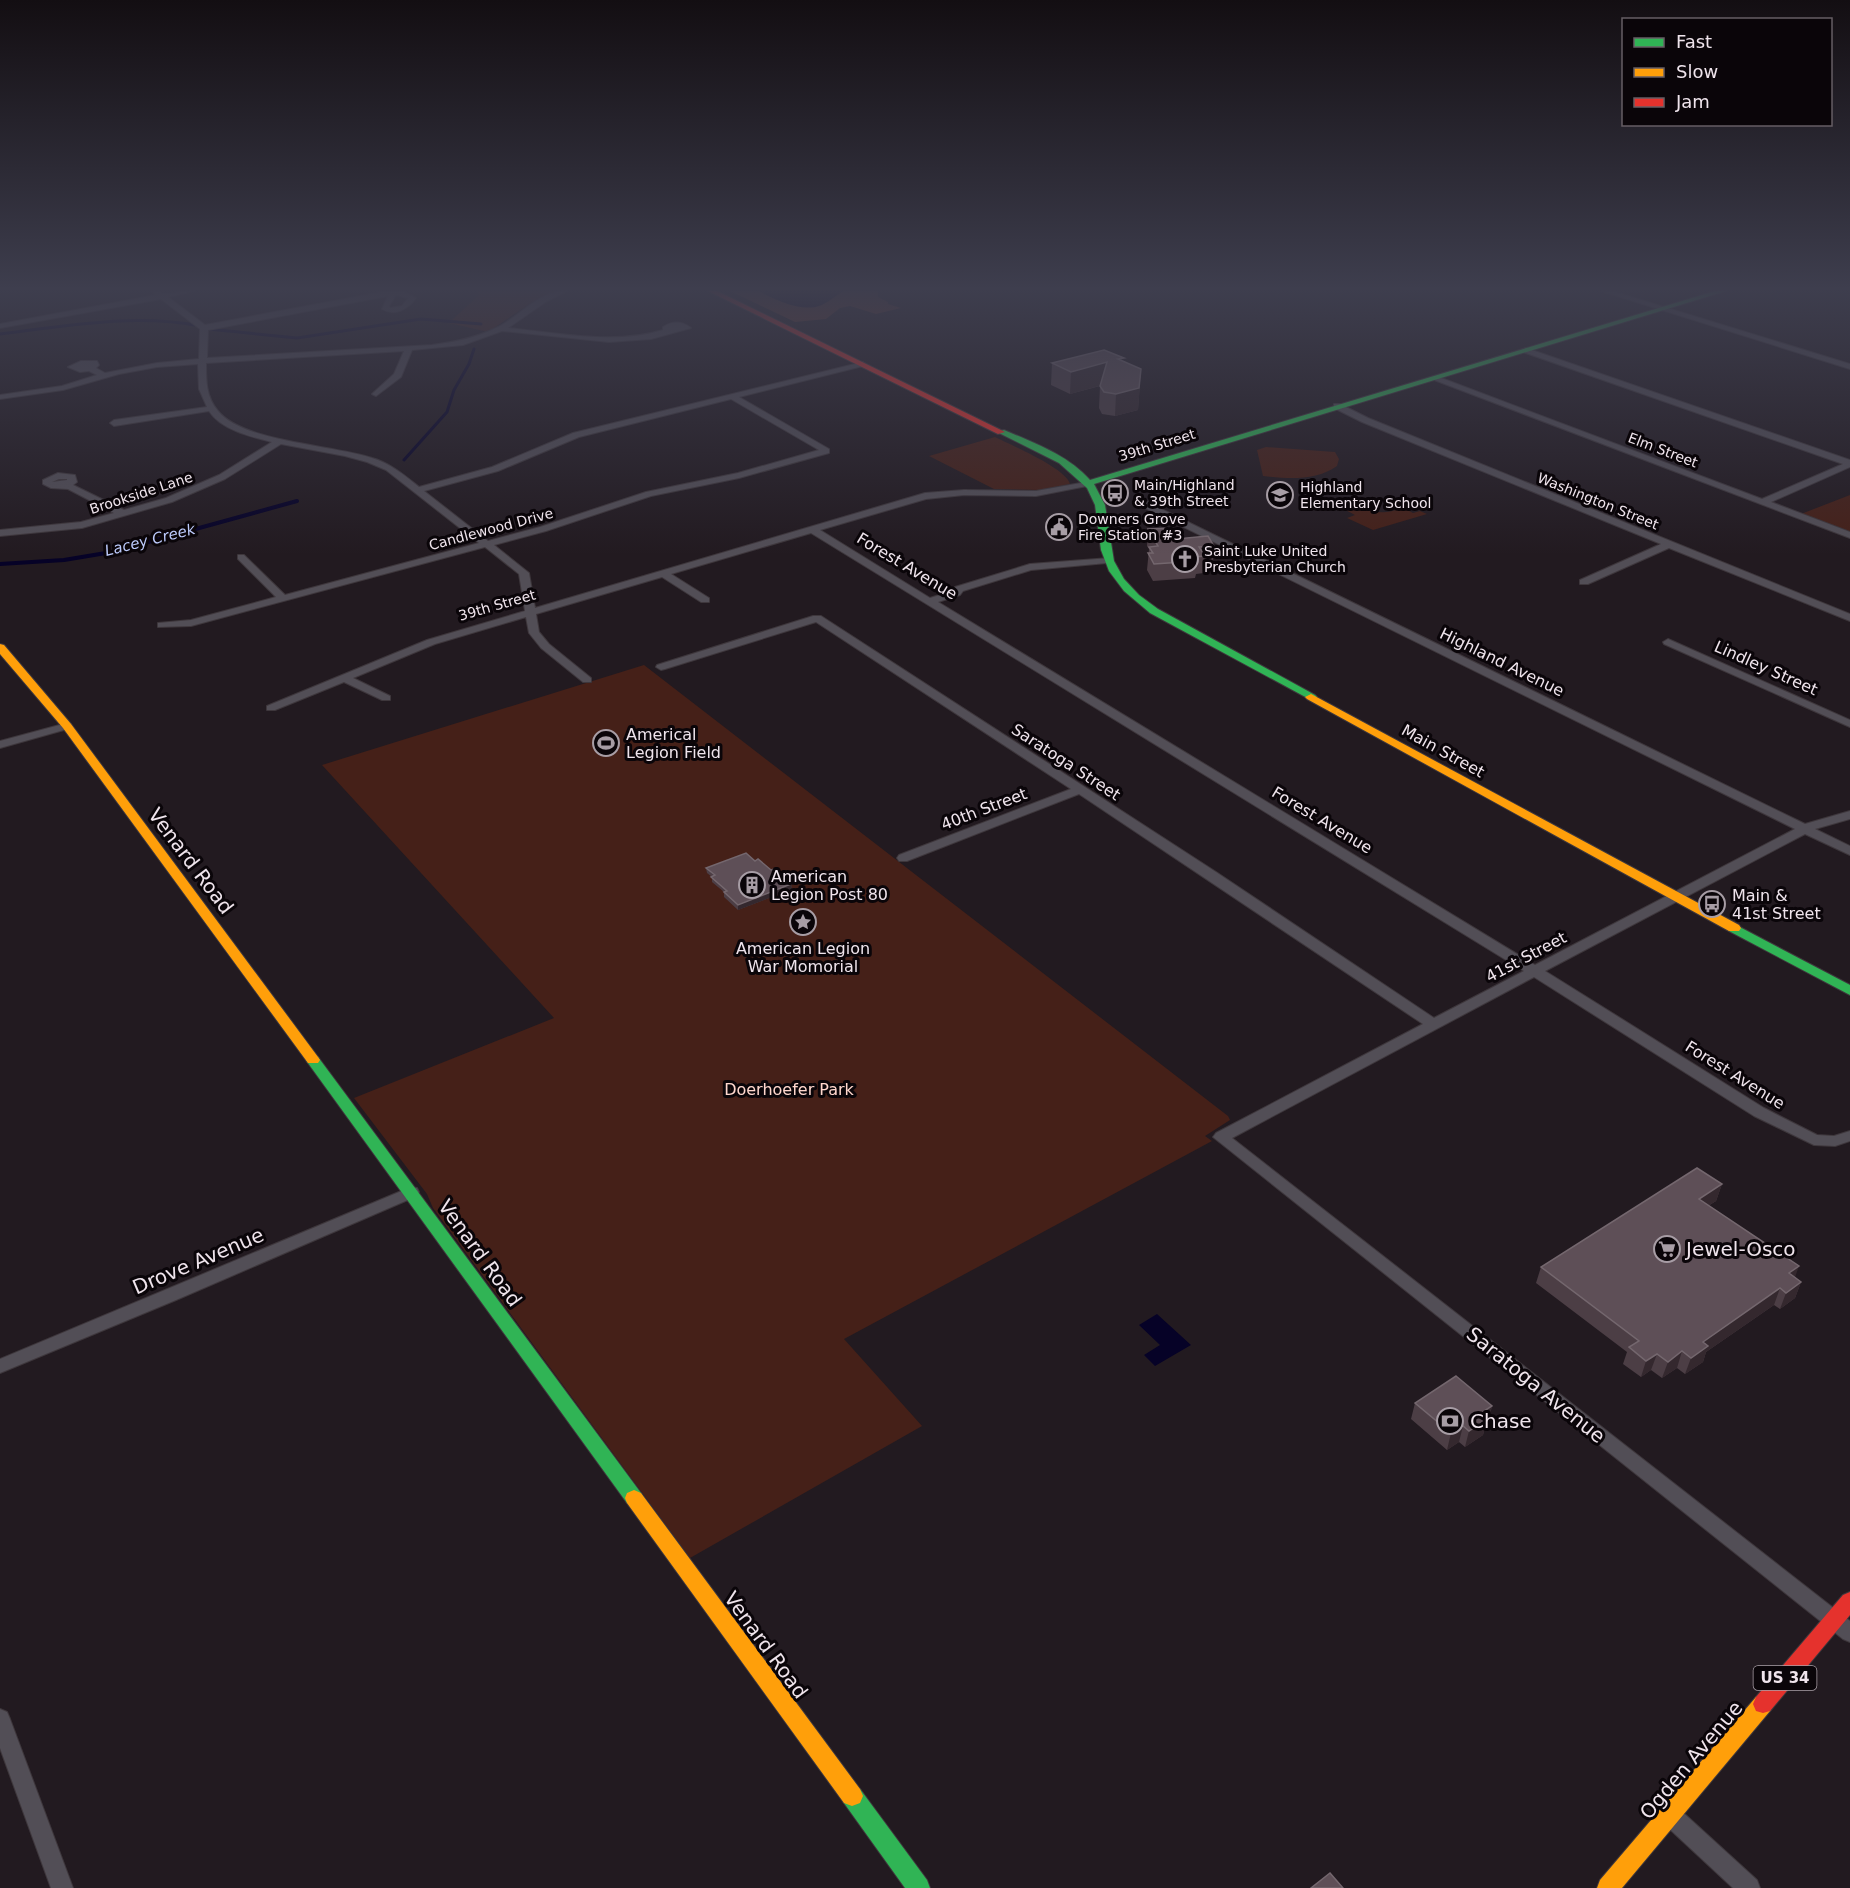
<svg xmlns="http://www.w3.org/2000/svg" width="1850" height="1888" font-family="'DejaVu Sans',sans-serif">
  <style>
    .green { fill: #452018 }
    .forest { fill: #6d382c }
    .water { fill: #060227 }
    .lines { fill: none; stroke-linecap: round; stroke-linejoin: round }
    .stream-far1 { stroke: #060227; stroke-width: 3 }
    .stream { stroke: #060227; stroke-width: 4 }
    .street-casing { stroke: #3e373c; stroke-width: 2 }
    .fast-casing { stroke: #3e373c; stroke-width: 2 }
    .slow-casing { stroke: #3e373c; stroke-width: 2 }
    .jam-casing { stroke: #3e373c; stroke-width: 2 }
    .street { fill: #524e56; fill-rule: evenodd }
    .fast { fill: #30b455; fill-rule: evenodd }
    .slow { fill: #ff9f0a; fill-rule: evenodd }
    .jam { fill: #e5322d; fill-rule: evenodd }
    .wall { fill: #4c3e45 }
    .shaded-wall { fill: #34282e }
    .building { fill: #5e4f57; stroke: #74676e; stroke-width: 1.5 }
    .labels { text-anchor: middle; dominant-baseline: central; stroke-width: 6; stroke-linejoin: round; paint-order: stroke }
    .far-street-label { font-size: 14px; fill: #efe4ec; stroke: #0a0509 }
    .far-poi-label { font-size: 14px; fill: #efe4ec; stroke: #0a0509; text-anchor: start }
    .far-water-label { font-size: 15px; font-style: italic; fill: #bccafb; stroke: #0a0509 }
    .shield { fill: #0a0509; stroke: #aaa1a8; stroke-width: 1.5 }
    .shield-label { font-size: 15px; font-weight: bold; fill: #efe4ec }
    .street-label { font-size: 16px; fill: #efe4ec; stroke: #0a0509 }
    .poi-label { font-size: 16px; fill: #efe4ec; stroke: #0a0509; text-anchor: start }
    .park-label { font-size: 16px; fill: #ffd7cd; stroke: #0a0509 }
    .near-street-label { font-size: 20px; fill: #efe4ec; stroke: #0a0509 }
    .near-poi-label { font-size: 20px; fill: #efe4ec; stroke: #0a0509; text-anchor: start }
  </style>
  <rect width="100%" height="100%" fill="#221a20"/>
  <!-- green -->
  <path class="green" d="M476,291h79l-26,13 -41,28 -39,-9 31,-29z
    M995,437c16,8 71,31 75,47l-30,6 -46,-1 -65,-33z
    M1266,447l69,5 4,7 -2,7c-21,15 -49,13 -74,10l-6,-26z
    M1850,495v38l-49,-19z
    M1352,504c23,9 28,11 52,4l9,5 7,-2 7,3 -54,16 -26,-12 8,-3 -15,-8z
    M644,665l584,451 2,4 -25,16 7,5 -368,198 78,87 -232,132 -257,-350 -6,-14 -73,-96 200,-80 -232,-253z"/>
  <!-- forest -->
  <path class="forest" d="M730,291h148v6l10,5v2l13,4 -25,6 -26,-8 -10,2 -14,11 -31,3z"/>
  <!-- water -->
  <path class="water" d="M759,291h84c-8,5 -15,12 -24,15 -18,6 -44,-6 -60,-15z
    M1157,1314l34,31 -36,21 -11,-11 16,-10 -21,-20z"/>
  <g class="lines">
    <!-- stream-far1 -->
    <path class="stream-far1" d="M208,329l89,9 124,-19 60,5
      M0,334c65,-8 135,-21 200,-8
      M404,460l43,-48 7,-22 15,-26 5,-15"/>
    <!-- stream -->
    <path class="stream" d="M0,564l64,-4 48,-8 185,-51"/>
    <defs>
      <path id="street" d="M152,291h7l4,3 31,-3 -26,6 37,28 177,-33h22l12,6c-8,11 -21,19 -34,11l6,-13 -180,34 -1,28 225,-13c23,-3 43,-7 64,-17 24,-11 43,-38 71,-37l-20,10 -39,27c51,5 105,17 155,2v-3c9,-6 19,-6 28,1l-40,11 -42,3 -107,-11 -39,14 -51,5 -11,27 -25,19 -4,-2 22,-20 10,-23 -198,12c0,18 0,34 12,48 25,31 115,34 154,47 18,5 32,17 47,29l73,-20 81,-34 290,-71v4l-124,31 90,52v4l-90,25 -88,18 -105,35 -52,14 35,28 6,35 390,-115 39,-3 72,1 56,-10v4l-56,11 -72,-1 -38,4 -106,31 110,68 22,-7 3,-4 75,-23 80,-6 2,2 -5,3 -76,7 -68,21 -3,4 -22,7 597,363 260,-136 -658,-325v-4h6l662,324 45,-13v8l-35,10 35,17v9l-45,-21 -260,137 219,137 53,27 17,1 16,-5v10l-15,5 -21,-1 -60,-29 -220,-139 -302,161 618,483v21l-7,-3 -630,-502 3,-4 207,-109 -344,-230 -172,67h-8l-2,-3 2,-3 172,-66 -255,-167 -151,47 -4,1 -5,-3 1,-2 156,-49h8l395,256 218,146 90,-47 -713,-438 -140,41 38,24v4h-8l-39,-25 -126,37 3,18 10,12 42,34v4h-8l-42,-34 -12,-15 -3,-16 -91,27 -82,34 37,18v4h-8l-38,-18 -69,28h-8v-4l160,-66 98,-29 -6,-37 -34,-27 -294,79 -33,1v-4l33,-3 85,-23 -38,-38v-4h6l41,40 194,-52 -93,-73 -19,-8 -22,-6 -64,-12 -56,35 -53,23 -90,26 -82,8v-6l81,-8 33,-9 -46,-24 -17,-1 -8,-4v-4l15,-7 17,2 2,7 -4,3 51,25 42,-12 53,-23 53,-33c-20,-5 -51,-12 -63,-31l-95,15 -4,-3 4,-3 93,-13 -8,-18 -1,-25 -41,3 -38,7 -56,16 -63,9v-4l62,-9 35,-11 -8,-4 -9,1 -12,-5 13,-6h16l2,4 -3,3 9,5 52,-10 42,-4 1,-30 -39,-30 -161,29v-4l156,-29zM396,295l12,3 -6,8 -12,2 -1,-2zM731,399l88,51 -81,23 -92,19 -106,35 -52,14 -64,-50 74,-20 81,-34zM59,479h8v1l-15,2z
        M1601,291h11l238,73v5z
        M1526,348l324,112v7l-79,35 79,30v6l-421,-160 7,-2 326,123 81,-35 -320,-112 -1,-2z
        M1334,404h6l28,14 482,196v7l-181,-73 -81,36h-8v-4l81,-36 -299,-122 -28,-14z
        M1668,639l182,81v7l-186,-83 -1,-2z
        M67,723l4,1v4l-71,20v-7z
        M411,1187l6,1 2,4 -2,4 -241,104 -176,73v-14z
        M0,1709l7,3 3,7 63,169h-22l-51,-140z
        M1670,1805l8,3 79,72 3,8h-27l-71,-66 -3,-7 3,-7z"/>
      <path id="fast" d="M1715,291h11l-632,193 11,21 9,56 10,18 15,16 19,14 157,86 2,2 -6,3 -161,-87 -26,-22 -15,-20 -8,-21 -6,-45 -8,-17 -28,-25 -62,-31 7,-2c30,13 64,25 86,50z
        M1734,924l116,61v10l-121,-64 -2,-3 2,-3z
        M313,1055l5,2 323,436 2,5 -2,5 -7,3 -7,-3 -319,-440 -2,-3 2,-3z
        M852,1786l8,3 67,91 3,8h-25l-61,-85 -3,-7 3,-7z"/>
      <path id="slow" d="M0,644l4,1 67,79 247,333 2,3 -2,3h-10l-245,-335 -63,-74z
        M1311,694l428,231 2,3 -2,3h-10l-422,-232 -2,-2z
        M634,1490l7,3 219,296 3,7 -3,7 -8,3 -8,-3 -217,-300 -2,-5 2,-5z
        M1763,1695l7,2 3,7 -3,7 -148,177h-25l3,-8 156,-183z"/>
      <path id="jam" d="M708,291h9l288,141 -7,2z
        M1850,1592v23l-80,96 -7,2 -7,-2 -3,-7 3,-7 87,-102z"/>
    </defs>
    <!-- street casing -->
    <use href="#street" class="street-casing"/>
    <!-- fast casing -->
    <use href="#fast" class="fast-casing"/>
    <!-- slow casing -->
    <use href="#slow" class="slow-casing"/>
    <!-- jam casing -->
    <use href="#jam" class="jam-casing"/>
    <!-- street -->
    <use href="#street" class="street"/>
    <!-- fast -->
    <use href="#fast" class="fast"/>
    <!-- slow -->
    <use href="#slow" class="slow"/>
    <!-- jam -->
    <use href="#jam" class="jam"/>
  </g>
  <!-- wall -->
  <path class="wall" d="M1123,362l18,7 -3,41 -23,6 -13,-2 -3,-6 1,-22 -30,8 -19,-9 1,-22z
    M1148,529l28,10 38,7 -1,17 -9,1v9l-8,1 -1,4 -42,3 -6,-11 2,-21 -2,-3z
    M755,861l36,23 1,5 -54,21 -14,-13v-5l-12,-10v-5l-5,-4 -1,-5z
    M1722,1184l-6,17 -8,5 93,76 -6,16 -15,11 -6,-4 -68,47 -3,10 -18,12 -8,-6 -15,10 -11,-8 -10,7 -18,-13 4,-12 -91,-69 5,-16z
    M1415,1403l77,3 -4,16 -2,1 -3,12 -18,12 -6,-5 -12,8 -36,-31z"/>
  <!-- shaded-wall -->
  <path class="shaded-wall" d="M1107,362l-1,22 -36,10 1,-22z
    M1141,369l-3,41 -23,6 1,-22z
    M791,884l1,5 -54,21v-5z
    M1722,1184l-6,17 -23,14 6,-16z
    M1799,1266l-6,17 -4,-10z
    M1801,1282l-6,16 -15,11 6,-16z
    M1780,1288l-6,17 -68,47 -3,10 -18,12 6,-16 12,-16z
    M1682,1351l-5,17 -15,10 6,-16z
    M1657,1354l-6,16 -10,7 5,-16z
    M1492,1406l-4,16 -2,1 -3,12 -18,12 4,-16 12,-18z
    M1463,1426l-4,16 -12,8 4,-17z"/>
  <!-- building -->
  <path class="building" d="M1104,350l20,8 -6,1 23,10 -2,19 -23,6 -12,-2 -4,-6 7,-24 -36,10 -19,-9z
    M1170,528l6,11 32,-3 6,10 -15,1 6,9 -11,1 3,4 -43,3 -6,-11h5l-4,-6 9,-1 -10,-17z
    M746,853l9,8 3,-2 13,11 3,-1 17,15 -53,21 -14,-13 3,-1 -16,-14 4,-2 -9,-7z
    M1697,1168l25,16 -23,15 100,67 -10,7 12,9 -15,11 -6,-5 -77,54 5,4 -17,12 -9,-7 -14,11 -11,-8 -11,7 -17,-14 10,-6 -98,-74z
    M1456,1376l36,30 -11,7 7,5 -19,13 -6,-5 -12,7 -36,-30z
    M1330,1873l13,15h-32z"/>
  <!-- sky -->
  <linearGradient id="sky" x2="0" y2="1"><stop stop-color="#130e12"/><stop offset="0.52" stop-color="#3e3e4e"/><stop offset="1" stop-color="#3e3e4e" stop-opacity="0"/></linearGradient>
  <rect width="1850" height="555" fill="url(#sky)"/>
  <!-- icons -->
  <defs>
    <symbol id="bus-ring" viewBox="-11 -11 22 22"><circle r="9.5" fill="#0a0509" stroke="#a79da5" stroke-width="1.5"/><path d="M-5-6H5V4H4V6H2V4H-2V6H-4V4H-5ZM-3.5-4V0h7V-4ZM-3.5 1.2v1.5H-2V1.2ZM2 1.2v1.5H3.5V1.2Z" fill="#a79da5"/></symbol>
    <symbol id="school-ring" viewBox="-11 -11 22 22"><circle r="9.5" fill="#0a0509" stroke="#a79da5" stroke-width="1.5"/><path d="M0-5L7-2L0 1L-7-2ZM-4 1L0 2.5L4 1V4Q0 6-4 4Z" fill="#a79da5"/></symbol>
    <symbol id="civic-ring" viewBox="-11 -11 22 22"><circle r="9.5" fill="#0a0509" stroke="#a79da5" stroke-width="1.5"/><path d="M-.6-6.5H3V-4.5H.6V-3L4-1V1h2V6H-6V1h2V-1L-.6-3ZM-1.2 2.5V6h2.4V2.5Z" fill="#a79da5"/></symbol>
    <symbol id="church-ring" viewBox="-11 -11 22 22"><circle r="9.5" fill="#0a0509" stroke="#a79da5" stroke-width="1.5"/><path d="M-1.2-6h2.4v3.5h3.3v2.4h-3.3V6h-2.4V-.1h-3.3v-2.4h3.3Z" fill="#a79da5"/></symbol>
    <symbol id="stadium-ring" viewBox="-11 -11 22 22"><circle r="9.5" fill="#0a0509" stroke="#a79da5" stroke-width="1.5"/><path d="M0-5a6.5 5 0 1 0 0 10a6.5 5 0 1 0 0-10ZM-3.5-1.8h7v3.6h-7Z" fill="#a79da5"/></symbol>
    <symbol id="building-ring" viewBox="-11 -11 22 22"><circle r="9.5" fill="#0a0509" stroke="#a79da5" stroke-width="1.5"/><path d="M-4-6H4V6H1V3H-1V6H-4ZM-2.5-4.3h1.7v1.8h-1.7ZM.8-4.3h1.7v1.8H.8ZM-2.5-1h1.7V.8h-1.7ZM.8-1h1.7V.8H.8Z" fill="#a79da5"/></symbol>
    <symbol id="sight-ring" viewBox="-11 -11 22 22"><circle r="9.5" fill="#0a0509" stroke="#a79da5" stroke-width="1.5"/><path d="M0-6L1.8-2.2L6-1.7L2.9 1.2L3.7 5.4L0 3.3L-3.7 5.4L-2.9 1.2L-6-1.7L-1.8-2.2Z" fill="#a79da5"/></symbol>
    <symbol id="supermarket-ring" viewBox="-11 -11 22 22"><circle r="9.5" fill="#0a0509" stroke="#a79da5" stroke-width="1.5"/><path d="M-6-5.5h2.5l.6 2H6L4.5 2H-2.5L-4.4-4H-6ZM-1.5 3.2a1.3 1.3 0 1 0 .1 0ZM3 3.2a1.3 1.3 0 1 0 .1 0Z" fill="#a79da5"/></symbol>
    <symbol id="bank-ring" viewBox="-11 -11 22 22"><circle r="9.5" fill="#0a0509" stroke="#a79da5" stroke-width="1.5"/><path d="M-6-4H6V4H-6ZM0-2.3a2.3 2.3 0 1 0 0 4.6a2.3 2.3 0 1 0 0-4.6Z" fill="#a79da5"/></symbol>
  </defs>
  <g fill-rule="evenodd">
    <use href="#bus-ring" x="1100" y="478" width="30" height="30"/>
    <use href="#school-ring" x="1265" y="480" width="30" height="30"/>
    <use href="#civic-ring" x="1044" y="512" width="30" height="30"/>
    <use href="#church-ring" x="1170" y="544" width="30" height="30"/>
    <use href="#stadium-ring" x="591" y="728" width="30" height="30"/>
    <use href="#building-ring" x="737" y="870" width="30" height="30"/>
    <use href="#bus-ring" x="1697" y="889" width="30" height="30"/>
    <use href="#sight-ring" x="788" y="907" width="30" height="30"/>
    <use href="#supermarket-ring" x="1652" y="1234" width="30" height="30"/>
    <use href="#bank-ring" x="1435" y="1406" width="30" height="30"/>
  </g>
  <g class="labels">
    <!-- far-street labels -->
    <g class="far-street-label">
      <text transform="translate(1157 445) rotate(-17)">39th Street</text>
      <text transform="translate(1663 450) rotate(21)">Elm Street</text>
      <text transform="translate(141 493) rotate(-18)">Brookside Lane</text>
      <text transform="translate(1598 501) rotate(22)">Washington Street</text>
      <text transform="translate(491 529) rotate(-15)">Candlewood Drive</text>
      <text transform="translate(497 605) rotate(-16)">39th Street</text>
    </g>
    <!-- far-poi labels -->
    <g class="far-poi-label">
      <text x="1134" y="485">Main/Highland<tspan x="1134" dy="16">&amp; 39th Street</tspan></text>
      <text x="1300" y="487">Highland<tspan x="1300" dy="16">Elementary School</tspan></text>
      <text x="1078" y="519">Downers Grove<tspan x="1078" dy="16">Fire Station #3</tspan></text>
      <text x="1204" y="551">Saint Luke United<tspan x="1204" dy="16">Presbyterian Church</tspan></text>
    </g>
    <!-- far-water labels -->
    <g class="far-water-label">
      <text transform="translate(150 540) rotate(-14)">Lacey Creek</text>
    </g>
    <!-- shield labels -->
    <rect class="shield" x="1753.5" y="1666" width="63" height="24" rx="4.5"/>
    <g class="shield-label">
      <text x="1785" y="1678">US 34</text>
    </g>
    <!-- street labels -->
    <g class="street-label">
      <text transform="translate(907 566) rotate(31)">Forest Avenue</text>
      <text transform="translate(1502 662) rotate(26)">Highland Avenue</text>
      <text transform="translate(1766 668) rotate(24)">Lindley Street</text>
      <text transform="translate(1443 751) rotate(29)">Main Street</text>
      <text transform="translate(1066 762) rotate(33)">Saratoga Street</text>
      <text transform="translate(984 809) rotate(-21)">40th Street</text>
      <text transform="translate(1322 820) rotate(31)">Forest Avenue</text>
      <text transform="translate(1526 957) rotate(-28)">41st Street</text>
      <text transform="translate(1735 1075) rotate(32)">Forest Avenue</text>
    </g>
    <!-- poi labels -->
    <g class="poi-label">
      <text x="626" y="734">Americal<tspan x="626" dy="18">Legion Field</tspan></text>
      <text x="771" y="876">American<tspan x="771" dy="18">Legion Post 80</tspan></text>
      <text x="1732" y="895">Main &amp;<tspan x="1732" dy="18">41st Street</tspan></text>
      <text x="803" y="948" text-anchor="middle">American Legion<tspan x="803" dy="18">War Momorial</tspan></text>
    </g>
    <!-- park labels -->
    <g class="park-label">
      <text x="789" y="1089">Doerhoefer Park</text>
    </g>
    <!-- near-street labels -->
    <g class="near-street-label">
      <text transform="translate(191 861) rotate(53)">Venard Road</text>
      <text transform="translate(480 1253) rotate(54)">Venard Road</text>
      <text transform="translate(198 1261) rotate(-23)">Drove Avenue</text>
      <text transform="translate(1536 1385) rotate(39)">Saratoga Avenue</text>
      <text transform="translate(766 1645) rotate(54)">Venard Road</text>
      <text transform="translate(1691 1760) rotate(-50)">Ogden Avenue</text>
    </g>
    <!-- near-poi labels -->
    <g class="near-poi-label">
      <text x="1686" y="1249">Jewel-Osco</text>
      <text x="1470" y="1421">Chase</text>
    </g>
  </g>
  <!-- legend -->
  <rect x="1622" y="18" width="210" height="108" fill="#0a0509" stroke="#665e64" stroke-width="1.5"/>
  <rect x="1634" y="38" width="30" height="9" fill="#30b455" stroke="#665e64" stroke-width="1.5"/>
  <text x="1676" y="48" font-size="18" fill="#efe4ec">Fast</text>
  <rect x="1634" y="68" width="30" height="9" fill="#ff9f0a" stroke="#665e64" stroke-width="1.5"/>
  <text x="1676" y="78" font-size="18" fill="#efe4ec">Slow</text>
  <rect x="1634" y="98" width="30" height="9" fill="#e5322d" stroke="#665e64" stroke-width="1.5"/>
  <text x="1676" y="108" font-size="18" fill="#efe4ec">Jam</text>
</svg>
